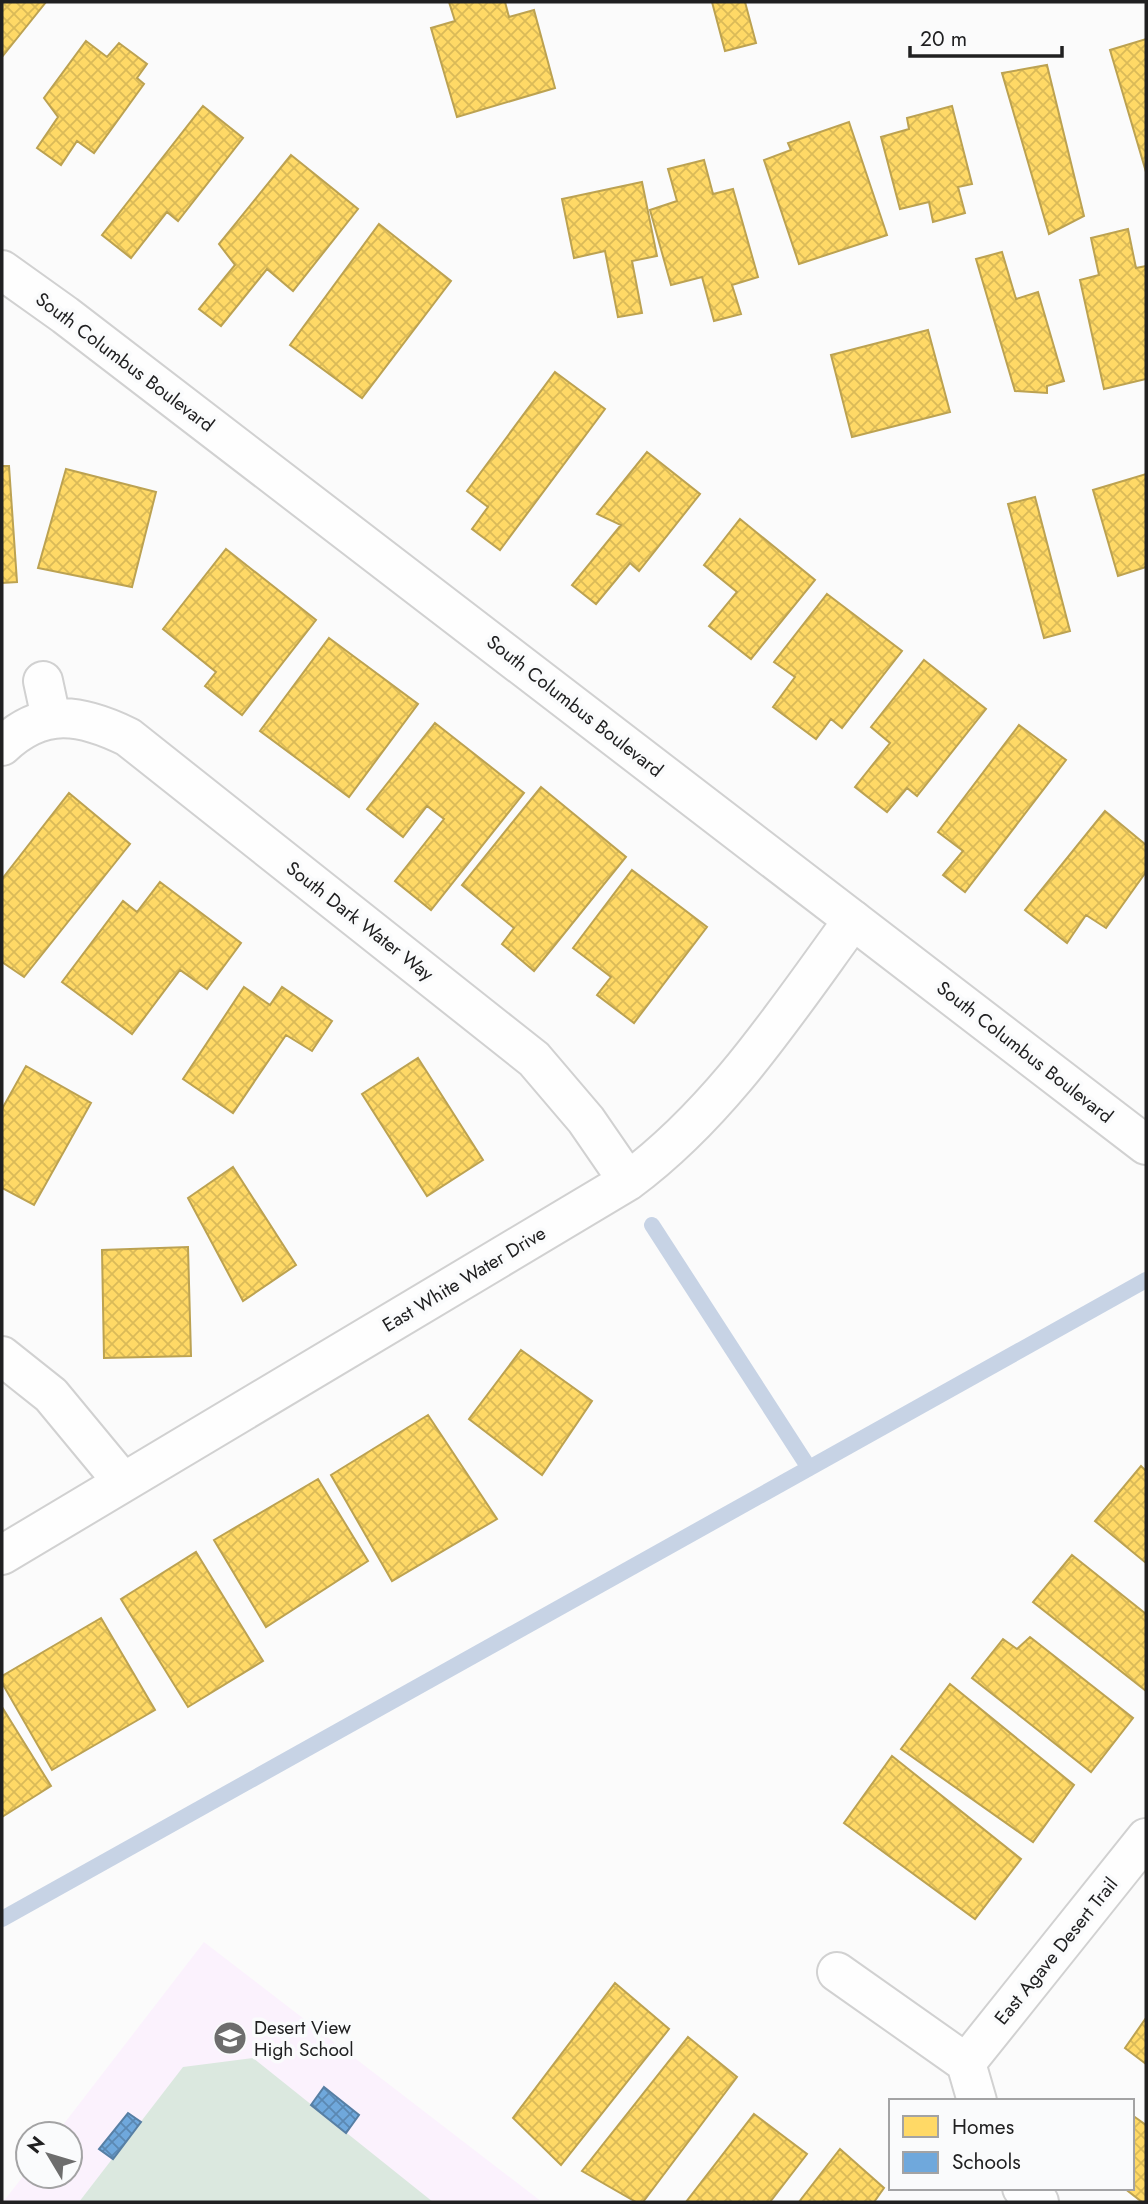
<svg xmlns="http://www.w3.org/2000/svg" width="1148" height="2204" font-family="Jost,sans-serif">
  <style>
    .education { fill: #fbf2fd }
    .grass { fill: #dbe8df }
    .homes { fill: url(#homes-cross-hatch); stroke: #bca251; stroke-width: 2 }
    .schools { fill: url(#schools-cross-hatch); stroke: #577fa4; stroke-width: 2 }
    .lines { fill: none; stroke-linecap: round; stroke-linejoin: round }
    .stream { stroke: #c7d3e5; stroke-width: 16 }
    .street-casing { stroke: #d1d1d1; stroke-width: 42 }
    .secondary-casing { stroke: #d1d1d1; stroke-width: 42 }
    .street { stroke: #fefefe; stroke-width: 38 }
    .secondary { stroke: #fefefe; stroke-width: 38 }
    .labels { text-anchor: middle; dominant-baseline: central; stroke-width: 7; stroke-linejoin: round; paint-order: stroke }
    .street-label { font-size: 19px; fill: #202021; stroke: #fafbfc }
    .poi-label { font-size: 19px; fill: #202021; stroke: #fafbfc; text-anchor: start }
  </style>
  <defs>
    <pattern id="homes-cross-hatch" width="8" height="8" patternUnits="userSpaceOnUse" patternTransform="scale(1.75)"><rect width="8" height="8" fill="#ffd966"/><path d="M0 0l8 8M0 8l8-8" fill="none" stroke="#daba58"/></pattern>
    <pattern id="schools-cross-hatch" width="8" height="8" patternUnits="userSpaceOnUse" patternTransform="scale(1.75)"><rect width="8" height="8" fill="#6fa8dc"/><path d="M0 0l8 8M0 8l8-8" fill="none" stroke="#5b88b2"/></pattern>
  </defs>
  <rect width="100%" height="100%" fill="#fbfbfb"/>
  <!-- education -->
  <path class="education" d="M204,1942l338,260h-539l25,-32v6h42v-42h-14z"/>
  <!-- grass -->
  <path class="grass" d="M253,2058l180,144h-354l104,-135z"/>
  <!-- homes -->
  <path class="homes" d="M2,2h44l-44,55z
    M449,2h56l4,15 25,-7 21,78 -98,29 -26,-89 24,-7z
    M712,2h33l11,41 -31,8z
    M1146,39v133l-36,-122z
    M86,41l21,16 12,-14 28,21 -10,14 7,6 -50,69 -17,-12 -16,24 -24,-17 21,-31 -14,-19z
    M1047,65l37,151 -35,18 -47,-161z
    M203,106l40,32 -65,83 -11,-9 -36,46 -29,-23z
    M952,106l20,78 -14,3 7,26 -32,9 -4,-20 -29,7 -19,-72 28,-8 -2,-11z
    M849,122l38,113 -88,29 -35,-104 27,-10 -3,-7z
    M291,155l67,54 -65,82 -26,-22 -46,57 -22,-17 36,-44 -16,-21z
    M704,160l9,34 20,-5 25,88 -26,8 9,29 -27,7 -12,-44 -31,8 -21,-75 27,-9 -9,-32z
    M642,182l15,74 -25,5 10,52 -24,4 -13,-66 -31,7 -12,-59z
    M379,224l72,57 -89,117 -72,-53z
    M1128,229l8,39 10,-2v113l-42,10 -24,-109 19,-5 -8,-37z
    M1002,252l14,47 22,-7 26,89 -17,5v7l-32,-2 -39,-132z
    M928,330l22,82 -98,25 -21,-82z
    M555,372l50,37 -105,141 -28,-21 16,-22 -21,-16z
    M647,452l53,42 -61,77 -9,-8 -34,41 -24,-19 49,-60 -24,-11z
    M2,466h7l8,116 -15,1z
    M66,469l90,23 -24,95 -94,-19z
    M1146,474v93l-28,9 -25,-86z
    M1035,497l35,134 -26,7 -36,-134z
    M740,519l75,61 -64,79 -42,-33 28,-34 -33,-27z
    M226,549l90,71 -74,95 -37,-29 11,-14 -53,-43z
    M827,594l75,57 -60,77 -11,-9 -15,20 -43,-32 22,-30 -21,-15z
    M329,638l89,66 -69,93 -89,-66z
    M924,660l62,49 -69,87 -10,-8 -20,24 -32,-25 35,-44 -19,-16z
    M435,723l89,70 -93,117 -36,-29 49,-62 -17,-13 -24,31 -36,-28z
    M1019,725l47,35 -101,132 -22,-17 20,-24 -25,-19z
    M541,787l85,70 -92,114 -32,-27 12,-16 -52,-43z
    M69,793l61,51 -106,133 -22,-15v-83z
    M1105,811l41,34v27l-40,56 -20,-13 -19,28 -42,-33z
    M632,870l75,57 -73,96 -37,-28 14,-18 -38,-29z
    M160,882l81,61 -34,46 -27,-19 -48,64 -70,-52 61,-81 14,11z
    M244,987l26,18 12,-18 50,34 -20,30 -26,-16 -53,78 -50,-34z
    M418,1058l65,102 -56,36 -65,-102z
    M26,1066l65,37 -57,102 -32,-17v-79z
    M233,1167l63,98 -53,36 -55,-103z
    M188,1247l3,109 -87,2 -2,-108z
    M521,1350l71,51 -50,74 -73,-56z
    M428,1415l69,104 -105,62 -61,-106z
    M1141,1466l5,5v92l-51,-42z
    M318,1479l50,82 -102,66 -52,-87z
    M196,1552l67,109 -75,46 -67,-108z
    M1072,1555l74,59v77l-113,-89z
    M101,1618l54,92 -103,60 -50,-87v-7z
    M1030,1637l103,81 -42,54 -119,-94 31,-39 14,10z
    M950,1684l124,101 -41,57 -132,-93z
    M2,1707l49,79 -49,31z
    M892,1756l129,103 -46,60 -131,-96z
    M615,1983l54,46 -108,136 -48,-47z
    M1146,2018v46l-21,-16z
    M688,2037l49,40 -94,125h-7l-54,-31z
    M754,2114l53,40 -37,48h-84z
    M1132,2115l14,10v77h-4l-18,-14h8z
    M840,2149l44,39 -10,14h-75z"/>
  <!-- schools -->
  <path class="schools" d="M324,2087l35,28 -13,18 -35,-28z
    M128,2113l13,9 -28,37 -14,-10z"/>
  <g class="lines">
    <!-- stream -->
    <path class="stream" d="M652,1225l157,243
      M2,1919l1144,-639"/>
    <defs>
      <path id="street" d="M43,681l8,37
        M2,746c41,-39 79,-32 126,-9l406,322 52,61 42,61
        M2,1356l49,39 72,87
        M2,1555l626,-374c93,-69 158,-169 225,-261
        M837,1972l129,91 11,38
        M966,2063l180,-225
        M1022,2188l17,14"/>
      <path id="secondary" d="M2,270l63,45 1081,830"/>
    </defs>
    <!-- street casing -->
    <use href="#street" class="street-casing"/>
    <!-- secondary casing -->
    <use href="#secondary" class="secondary-casing"/>
    <!-- street -->
    <use href="#street" class="street"/>
    <!-- secondary -->
    <use href="#secondary" class="secondary"/>
  </g>
  <!-- icons -->
  <defs>
    <symbol id="school-disc" viewBox="-11 -11 22 22"><circle r="9.5" fill="#6d6d6d" stroke="#fafbfc"/><path d="M0-5L7-2L0 1L-7-2ZM-4 1L0 2.5L4 1V4Q0 6-4 4Z" fill="#fff"/></symbol>
  </defs>
  <g fill-rule="evenodd">
    <use href="#school-disc" x="211" y="2019" width="38" height="38"/>
  </g>
  <g class="labels">
    <!-- street labels -->
    <g class="street-label">
      <text transform="translate(125 362) rotate(37)">South Columbus Boulevard</text>
      <text transform="translate(575 706) rotate(38)">South Columbus Boulevard</text>
      <text transform="translate(360 921) rotate(38)">South Dark Water Way</text>
      <text transform="translate(1025 1052) rotate(38)">South Columbus Boulevard</text>
      <text transform="translate(464 1279) rotate(-31)">East White Water Drive</text>
      <text transform="translate(1056 1951) rotate(-51)">East Agave Desert Trail</text>
    </g>
    <!-- poi labels -->
    <g class="poi-label">
      <text x="254" y="2027">Desert View<tspan x="254" dy="22">High School</tspan></text>
    </g>
  </g>
  <!-- border -->
  <rect width="1148" height="2204" fill="none" stroke="#202021" stroke-width="7"/>
  <!-- legend -->
  <rect x="889" y="2099" width="245" height="91" fill="#fafbfc" stroke="#a3a3a4" stroke-width="2"/>
  <rect x="903" y="2116" width="35" height="21" fill="#ffd966" stroke="#a3a3a4" stroke-width="2"/>
  <text x="952" y="2134" font-size="21" fill="#202021">Homes</text>
  <rect x="903" y="2152" width="35" height="21" fill="#6fa8dc" stroke="#a3a3a4" stroke-width="2"/>
  <text x="952" y="2169" font-size="21" fill="#202021">Schools</text>
  <!-- north arrow -->
  <g transform="translate(49 2155) rotate(308)"><circle r="33" fill="#fafbfc" stroke="#a3a3a4" stroke-width="2"/>
  <path d="M0-5L12 26L0 18L-12 26Z" fill="#6d6d6d"/>
  <text y="-10" font-size="19" font-weight="bold" text-anchor="middle" fill="#202021">N</text>
  </g>
  <!-- scale -->
  <path d="M910 46v10h152v-10" fill="none" stroke="#202021" stroke-width="3.5"/>
  <text x="920" y="46" font-size="21" fill="#202021" stroke="#fafbfc" stroke-width="5" paint-order="stroke">20 m</text>
</svg>
